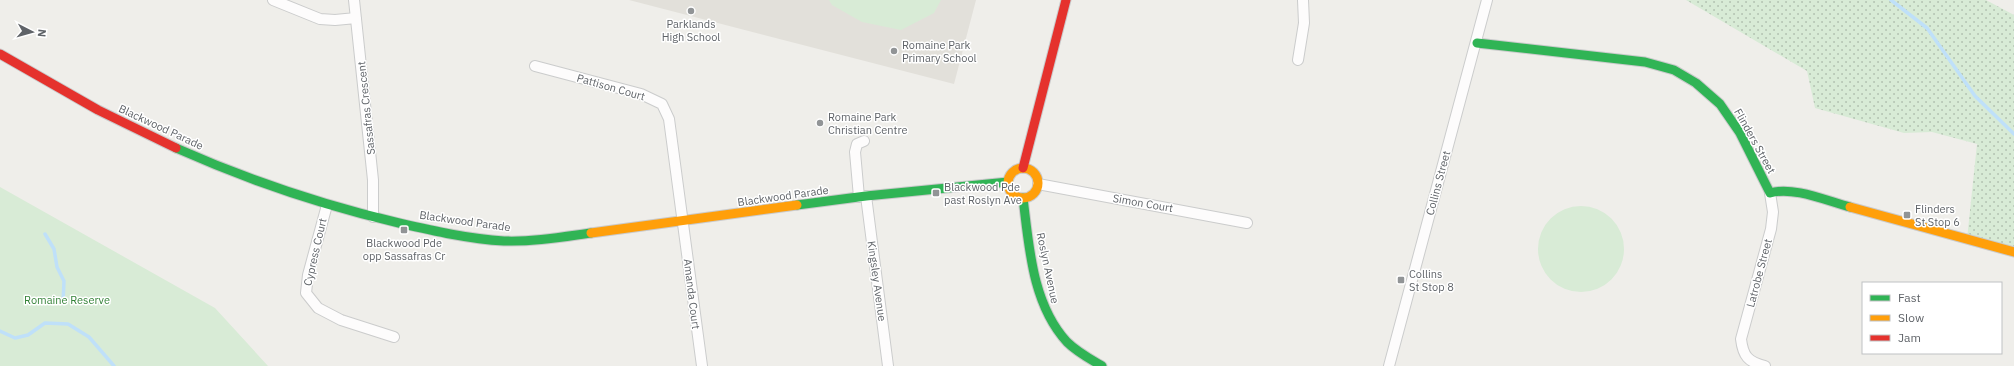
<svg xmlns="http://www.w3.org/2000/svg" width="2014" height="366" font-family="'IBM Plex Sans',sans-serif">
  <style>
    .education { fill: #e2e0da }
    .grass { fill: url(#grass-dots) }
    .park { fill: #d8ebd6 }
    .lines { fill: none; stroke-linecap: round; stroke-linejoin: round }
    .stream { stroke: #bfe0f9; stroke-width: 3.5 }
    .street-casing { stroke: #cbcccc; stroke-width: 12 }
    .fast-casing { stroke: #cacacb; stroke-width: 11 }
    .slow-casing { stroke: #cacacb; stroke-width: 11 }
    .jam-casing { stroke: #cacacb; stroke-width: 11 }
    .street { stroke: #fdfcfc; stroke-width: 10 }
    .fast { stroke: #30b455; stroke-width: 9 }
    .slow { stroke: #ff9f0a; stroke-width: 9 }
    .jam { stroke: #e5322d; stroke-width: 9 }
    .poi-dot { fill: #919496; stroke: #fff; stroke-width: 1.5 }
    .labels { text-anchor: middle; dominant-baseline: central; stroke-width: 3; stroke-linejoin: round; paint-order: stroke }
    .poi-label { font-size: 11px; fill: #5f6368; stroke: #fff; text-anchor: start }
    .street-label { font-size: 11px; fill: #5f6368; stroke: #fff }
    .park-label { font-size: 11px; fill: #348238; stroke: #fff }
  </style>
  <defs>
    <pattern id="grass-dots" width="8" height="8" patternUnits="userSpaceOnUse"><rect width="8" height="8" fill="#d8ebd6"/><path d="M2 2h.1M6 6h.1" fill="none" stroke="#b2c2b1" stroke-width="1.8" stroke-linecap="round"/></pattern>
  </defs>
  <rect width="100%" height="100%" fill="#efeeea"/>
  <!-- education -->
  <path class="education" d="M629,0h347l-22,84z"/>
  <!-- grass -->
  <path class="grass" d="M1686,0h300l28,15v237l-47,-13 10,-95 -45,-12 -28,1 -89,-25 -8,-37z"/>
  <!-- park -->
  <path class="park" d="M829,0h112l-7,13 -33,17 -39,-8 -30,-17z
    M0,187l215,121 53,58h-268z
    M1538 249a43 43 0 1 1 86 0a43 43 0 1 1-86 0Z"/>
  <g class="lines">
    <!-- stream -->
    <path class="stream" d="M1891,0l36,28 48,68 39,38
      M45,234l9,15 3,18 7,14 -1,22
      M0,331l15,7 13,-3 17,-12 23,1 21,13 25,29"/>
    <defs>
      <path id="street" d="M273,0l47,19 15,1 21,-2
        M354,0l19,180v37
        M1298,60l6,-37 -1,-23
        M535,66l106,28 21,10 7,15 33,247
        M1038,184l209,39
        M866,196l22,170
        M859,197l-4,-45 2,-8 7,-3
        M327,205l-19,70 -2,18 12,15 23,12 53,17
        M1389,366l98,-366
        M1765,366c-17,-4 -22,-10 -24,-27l30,-110 2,-17 -3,-19"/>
      <path id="fast" d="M1477,43l168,19 29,8 22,13 24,21 20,29 30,60c23,-7 57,8 80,14
        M176,148c72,32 146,57 223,75 35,8 70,16 105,18 29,1 58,-4 87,-8
        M1023,198c6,48 9,106 44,144 10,10 23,17 35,24
        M797,205l69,-9 142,-14"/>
      <path id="slow" d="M1008 183a15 15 0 1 1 30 0a15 15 0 1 1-30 0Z
        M1850,207l164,45
        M591,233l206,-28"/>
      <path id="jam" d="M0,54l98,56 78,38
        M1023,168l43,-168"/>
    </defs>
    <!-- street casing -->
    <use href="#street" class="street-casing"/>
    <!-- fast casing -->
    <use href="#fast" class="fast-casing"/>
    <!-- slow casing -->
    <use href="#slow" class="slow-casing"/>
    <!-- jam casing -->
    <use href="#jam" class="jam-casing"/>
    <!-- street -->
    <use href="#street" class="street"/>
    <!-- fast -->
    <use href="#fast" class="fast"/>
    <!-- slow -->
    <use href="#slow" class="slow"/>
    <!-- jam -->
    <use href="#jam" class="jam"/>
  </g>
  <!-- markers -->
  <g class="poi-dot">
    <circle cx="691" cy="11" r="4"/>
    <circle cx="894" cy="51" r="4"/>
    <circle cx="820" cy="123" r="4"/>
    <rect x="932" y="189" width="8" height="8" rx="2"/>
    <rect x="1903" y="211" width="8" height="8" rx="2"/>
    <rect x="400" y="226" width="8" height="8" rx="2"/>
    <rect x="1397" y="276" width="8" height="8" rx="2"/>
  </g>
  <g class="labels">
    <!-- poi labels -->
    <g class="poi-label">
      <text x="691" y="24" text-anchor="middle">Parklands<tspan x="691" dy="13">High School</tspan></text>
      <text x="902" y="45">Romaine Park<tspan x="902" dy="13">Primary School</tspan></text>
      <text x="828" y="117">Romaine Park<tspan x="828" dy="13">Christian Centre</tspan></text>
      <text x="944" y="187">Blackwood Pde<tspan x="944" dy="13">past Roslyn Ave</tspan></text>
      <text x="1915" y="209">Flinders<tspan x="1915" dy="13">St Stop 6</tspan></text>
      <text x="404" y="243" text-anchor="middle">Blackwood Pde<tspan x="404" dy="13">opp Sassafras Cr</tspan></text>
      <text x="1409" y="274">Collins<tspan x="1409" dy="13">St Stop 8</tspan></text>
    </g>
    <!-- street labels -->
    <g class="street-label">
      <text transform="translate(611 87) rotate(16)">Pattison Court</text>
      <text transform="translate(366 108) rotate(-96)">Sassafras Crescent</text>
      <text transform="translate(161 127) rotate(25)">Blackwood Parade</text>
      <text transform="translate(1755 141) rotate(61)">Flinders Street</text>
      <text transform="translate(1438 183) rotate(-75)">Collins Street</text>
      <text transform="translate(783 196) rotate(-8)">Blackwood Parade</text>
      <text transform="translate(1143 203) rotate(10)">Simon Court</text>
      <text transform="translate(465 221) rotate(8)">Blackwood Parade</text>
      <text transform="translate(315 252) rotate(-77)">Cypress Court</text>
      <text transform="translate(1048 268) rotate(78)">Roslyn Avenue</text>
      <text transform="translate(1759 273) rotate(-75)">Latrobe Street</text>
      <text transform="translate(877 281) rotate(82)">Kingsley Avenue</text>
      <text transform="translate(692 294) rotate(83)">Amanda Court</text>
    </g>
    <!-- park labels -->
    <g class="park-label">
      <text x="67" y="300">Romaine Reserve</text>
    </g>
  </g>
  <!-- legend -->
  <rect x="1862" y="282" width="140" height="72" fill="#ffffff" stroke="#bfc1c3"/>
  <rect x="1870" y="295" width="20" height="6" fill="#30b455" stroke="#bfc1c3"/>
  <text x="1898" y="302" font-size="12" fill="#5f6368">Fast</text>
  <rect x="1870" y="315" width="20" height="6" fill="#ff9f0a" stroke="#bfc1c3"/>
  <text x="1898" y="322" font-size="12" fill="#5f6368">Slow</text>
  <rect x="1870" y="335" width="20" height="6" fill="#e5322d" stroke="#bfc1c3"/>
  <text x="1898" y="342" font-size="12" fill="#5f6368">Jam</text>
  <!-- north arrow -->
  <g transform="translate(32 32) rotate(96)" stroke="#ffffff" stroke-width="3" paint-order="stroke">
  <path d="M0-3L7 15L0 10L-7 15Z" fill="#5f6368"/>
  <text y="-6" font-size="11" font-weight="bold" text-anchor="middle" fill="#5f6368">N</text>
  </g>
</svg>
